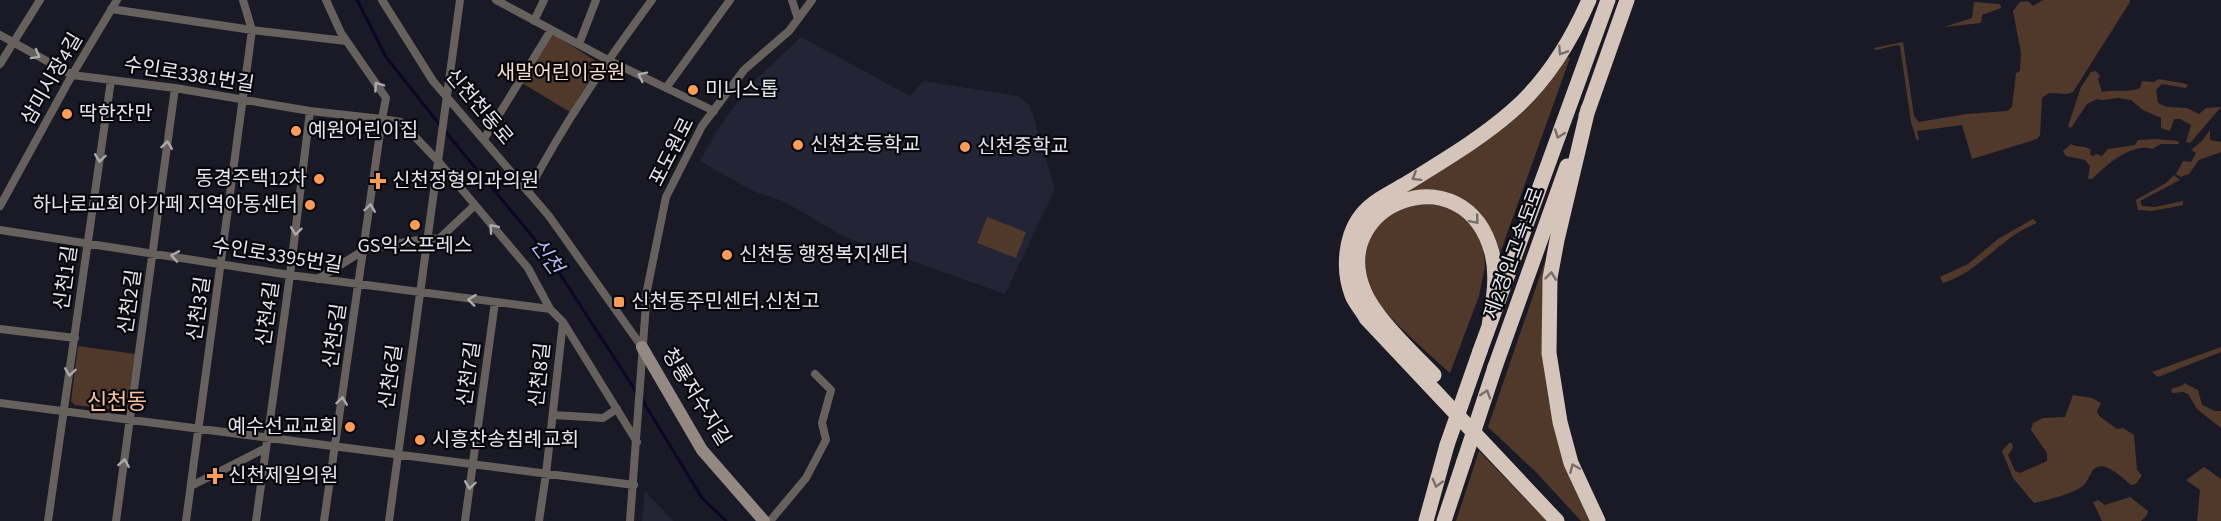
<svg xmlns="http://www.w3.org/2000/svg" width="2221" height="521" font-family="'Source Sans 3','Noto Sans KR',sans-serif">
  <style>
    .built { fill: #232435 }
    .green { fill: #50392b }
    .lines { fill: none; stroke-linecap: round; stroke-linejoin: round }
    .stream { stroke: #0b0627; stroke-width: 3 }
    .street { stroke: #67615d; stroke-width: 8 }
    .secondary { stroke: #938982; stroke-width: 12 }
    .highway { stroke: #d4c4ba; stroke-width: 15 }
    .highway-bridge { stroke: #d4c4ba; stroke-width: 15 }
    .oneway { stroke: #776e6b }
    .oneway2 { stroke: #acaaad }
    .poi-dot { fill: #fe9c57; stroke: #06060a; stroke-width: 2 }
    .labels { text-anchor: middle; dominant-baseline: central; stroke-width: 4.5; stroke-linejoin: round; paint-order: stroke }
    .park-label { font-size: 20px; fill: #f7dbcb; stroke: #06060a }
    .street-label { font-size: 20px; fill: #e5e6ef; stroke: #06060a }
    .poi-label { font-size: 20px; fill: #e5e6ef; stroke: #06060a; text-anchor: start }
    .water-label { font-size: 21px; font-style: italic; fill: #b4b7fa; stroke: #06060a }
    .quarter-label { font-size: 22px; fill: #f9c19d; stroke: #06060a }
  </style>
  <rect width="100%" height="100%" fill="#1a1a26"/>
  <!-- built -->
  <path class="built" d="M801,37l109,59 13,-15 95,15 12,10 25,83 -50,105 -160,-57 -62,-36 -30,-10 -53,-30 18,-32 30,-42z
    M645,491l28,30h-31z"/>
  <!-- green -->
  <path class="green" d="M2043,0h87v2l-57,90 -6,2 -18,-1 -7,5 -2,37 -3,4 -65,20 -10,-34 -45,6 2,8 -2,2 -6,-19 -11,-76 -3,-1 -21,5 -2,-2 29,-6 11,74 5,6 47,-8 41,-3 5,-4 4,-34 4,-2 1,-18 -8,-42 7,-9 8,-1 5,5z
    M1974,2l26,2 1,4 -19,7 -1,8 -37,4 28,-9z
    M555,35l42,27 1,4 -28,46 -48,-29 29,-47z
    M1566,57l4,1 -72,201c-4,-11 -10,-35 -17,-44 -19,-23 -51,-28 -79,-21z
    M2096,71l4,5 -2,3 4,13c13,-3 27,1 38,-4l2,-7 12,1 5,-3 28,5 1,2 -3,2 -23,-4 -6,6 2,13 9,4 20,1 12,6 7,-6 15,-1 -31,36 -4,-1 5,-17 -11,-6h-6l-4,12 -9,-3v-10l-18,-8 -12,-10 -13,-2 -15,2 -6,-1 -10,5 -16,24 -3,-2 13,-39 10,-15z
    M2210,130v10l11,2v10l-22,8 -10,14 -9,3 -4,-3 7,-13 8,1 5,-9 -5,-3 11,-9z
    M2156,139l22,2 1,3h-18l-9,5c-20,-7 -47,17 -60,30h-4l2,-13 -5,-6 -19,-4 -3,-5 8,-7c7,4 14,1 20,6l-1,5 4,1 2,-2 6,2 6,-7 27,-4 3,-5z
    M2174,175l6,5 -40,21 2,5 13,1 28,-6v4l-31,6 -14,-1 -2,-10 30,-17z
    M1423,203l24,4 16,9 13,13 7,16 2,21 -6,30 -29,77c-22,-21 -80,-67 -85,-96 -2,-14 1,-24 4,-37 7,-24 31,-33 54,-37z
    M987,217l39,15 -10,26 -39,-15z
    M2033,219l4,4c-36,13 -57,49 -94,60l-3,-6 28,-13 30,-25z
    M1545,261c-6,64 -4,127 16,188 8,25 21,49 32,72h-12l-45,-49 -48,-45z
    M78,346l57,8 -8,53 -5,4 -47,-6 -4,-4z
    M2221,347v5l-63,25 -6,-5z
    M2184,383l14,7 4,15 13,6h6v17l-24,-19 -9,-15 -5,-2 -11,1 -1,-4 12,-4z
    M2073,395l19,3 9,5 -4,8 2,5 18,13 6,-1 11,7 3,35 5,5 -6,9 -5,1c-7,-6 -27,-26 -37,-16 -4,4 -6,12 -10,16 -11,9 -36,15 -50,18l-21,-25 -11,-27 7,-8h3l1,5 -5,7 7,16 5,2 27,-12v-8l-16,-23 2,-7 10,-5 22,-1z
    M1479,451l68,70h-91z
    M2204,467l17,12v42h-24l3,-31 -14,-10z
    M2130,497l18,14 -1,4 -6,6h-39l-9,-19 5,-2 7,5z"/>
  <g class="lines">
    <!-- stream -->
    <path class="stream" d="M357,0l29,57 54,68
      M444,130l103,124 90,139
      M641,398l61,100 24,23"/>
    <!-- street -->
    <path class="street" d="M326,0l15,33 45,65 -4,21 19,3 37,39 90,107 22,41 13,13 -17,152 -7,47
      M382,0l51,81 116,135 93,131
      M496,0l112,60 106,51
      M792,0l6,19
      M111,9l141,21 94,11
      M534,21l10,-21
      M0,35l72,40 103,13 135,23 72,8 -58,402
      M579,44l17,-44
      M0,64l40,-64
      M666,88l64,-88
      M484,139l67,-109
      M528,192c35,-68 79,-131 124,-192
      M0,206l72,-131 45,-75
      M0,230l290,45 260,34
      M318,279l46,-29 64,-12 11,1 35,-33
      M563,322l74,120
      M0,329l75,9
      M0,403l634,82
      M553,415l50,3 14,-9
      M191,486l75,-38
      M48,521l63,-441
      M116,521l59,-433
      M186,521l66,-491 -9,-30
      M256,521l34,-246 20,-164
      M389,521l71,-521
      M465,521l30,-219
      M630,521l17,-231 19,-93 36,-71 42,-56 45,-39 23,-31
      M770,521l36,-43 20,-38 -4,-17 9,-33 -16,-16"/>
    <!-- secondary -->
    <path class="secondary" d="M642,347l60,103 62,71"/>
    <!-- highway -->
    <path class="highway" d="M1588,109l-31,131 -7,38 -1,75 11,69 11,41 27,58
      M1586,116l41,-116
      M1480,351l128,-351
      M1495,367l72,-201
      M1434,375c-21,-22 -59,-57 -70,-84 -37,-88 101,-140 128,-38 6,24 1,49 -3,73
      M1426,521l21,-76
      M1444,521l20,-60
      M1557,521l-191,-203c-4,-8 -11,-15 -14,-23 -10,-26 -7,-62 12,-83 12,-13 30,-21 45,-30 35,-22 71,-43 102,-70 35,-30 60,-71 78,-112"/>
    <!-- highway-bridge -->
    <path class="highway-bridge" d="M1447,445l33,-94
      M1464,461l31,-94"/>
  </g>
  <!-- one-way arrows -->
  <defs><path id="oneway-chevron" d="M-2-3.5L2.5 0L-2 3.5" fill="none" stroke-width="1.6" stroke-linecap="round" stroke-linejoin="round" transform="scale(1.5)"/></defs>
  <g class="oneway">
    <use href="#oneway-chevron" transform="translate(1562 51) rotate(123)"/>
    <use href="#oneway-chevron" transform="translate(1559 134) rotate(110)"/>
    <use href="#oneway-chevron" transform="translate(1416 177) rotate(148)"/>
    <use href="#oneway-chevron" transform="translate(1475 220) rotate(50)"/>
    <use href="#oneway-chevron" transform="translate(1551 276) rotate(-83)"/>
    <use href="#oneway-chevron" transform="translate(1486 394) rotate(-72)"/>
    <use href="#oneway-chevron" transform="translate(1574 468) rotate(-113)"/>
    <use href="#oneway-chevron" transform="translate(1437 483) rotate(105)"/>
  </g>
  <g class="oneway2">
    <use href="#oneway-chevron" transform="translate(36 55) rotate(29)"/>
    <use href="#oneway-chevron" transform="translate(642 76) rotate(-154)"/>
    <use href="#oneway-chevron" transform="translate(378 86) rotate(-125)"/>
    <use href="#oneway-chevron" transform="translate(167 145) rotate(-82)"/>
    <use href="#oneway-chevron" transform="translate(100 158) rotate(98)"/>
    <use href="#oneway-chevron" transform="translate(370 208) rotate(-82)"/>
    <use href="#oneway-chevron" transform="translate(493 228) rotate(-131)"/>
    <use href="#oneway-chevron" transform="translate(296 231) rotate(97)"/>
    <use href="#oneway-chevron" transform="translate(175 256) rotate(-170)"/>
    <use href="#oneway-chevron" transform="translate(472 300) rotate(-173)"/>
    <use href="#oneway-chevron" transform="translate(70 372) rotate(98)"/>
    <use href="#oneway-chevron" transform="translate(342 401) rotate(-82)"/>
    <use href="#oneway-chevron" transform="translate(124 463) rotate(-81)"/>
    <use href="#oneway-chevron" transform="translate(470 485) rotate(98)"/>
  </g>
  <!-- markers -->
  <g class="poi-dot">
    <circle cx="693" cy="90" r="6"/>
    <circle cx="67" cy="114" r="6"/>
    <circle cx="296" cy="131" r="6"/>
    <circle cx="798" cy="145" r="6"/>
    <circle cx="965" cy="147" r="6"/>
    <circle cx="319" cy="179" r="6"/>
    <path d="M375 172h6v6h6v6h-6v6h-6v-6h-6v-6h6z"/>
    <circle cx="310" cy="205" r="6"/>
    <circle cx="415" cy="225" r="6"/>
    <circle cx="727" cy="255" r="6"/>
    <rect x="613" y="296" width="12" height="12" rx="3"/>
    <circle cx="350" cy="427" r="6"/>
    <circle cx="420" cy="440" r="6"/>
    <path d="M212 467h6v6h6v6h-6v6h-6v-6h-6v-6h6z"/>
  </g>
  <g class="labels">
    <!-- park labels -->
    <g class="park-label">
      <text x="561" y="73">새말어린이공원</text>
    </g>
    <!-- street labels -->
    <g class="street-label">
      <text transform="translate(189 75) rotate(9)">수인로3381번길</text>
      <text transform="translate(52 79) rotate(-60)">삼미시장4길</text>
      <text transform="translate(479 107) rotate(50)">신천천동로</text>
      <text transform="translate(672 152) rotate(-63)">포도원로</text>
      <text transform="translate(1514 253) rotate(-70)">제2경인고속도로</text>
      <text transform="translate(277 256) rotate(9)">수인로3395번길</text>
      <text transform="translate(66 278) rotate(-82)">신천1길</text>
      <text transform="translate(130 302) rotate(-82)">신천2길</text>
      <text transform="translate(199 309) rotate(-82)">신천3길</text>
      <text transform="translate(268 314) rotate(-82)">신천4길</text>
      <text transform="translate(335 336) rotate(-82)">신천5길</text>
      <text transform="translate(469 374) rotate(-82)">신천7길</text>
      <text transform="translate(540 375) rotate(-84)">신천8길</text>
      <text transform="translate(391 377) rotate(-82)">신천6길</text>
      <text transform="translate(696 397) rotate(58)">청룡저수지길</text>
    </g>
    <!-- poi labels -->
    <g class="poi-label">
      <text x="705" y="90">미니스톱</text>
      <text x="79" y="114">딱한잔만</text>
      <text x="308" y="131">예원어린이집</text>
      <text x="810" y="145">신천초등학교</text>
      <text x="977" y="147">신천중학교</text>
      <text x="307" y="179" text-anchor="end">동경주택12차</text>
      <text x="392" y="181">신천정형외과의원</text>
      <text x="298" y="205" text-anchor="end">하나로교회 아가페 지역아동센터</text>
      <text x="415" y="246" text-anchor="middle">GS익스프레스</text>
      <text x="739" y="255">신천동 행정복지센터</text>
      <text x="631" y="302">신천동주민센터.신천고</text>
      <text x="338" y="427" text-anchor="end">예수선교교회</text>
      <text x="432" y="440">시흥찬송침례교회</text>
      <text x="228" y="476">신천제일의원</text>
    </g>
    <!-- water labels -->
    <g class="water-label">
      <text transform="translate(547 256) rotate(54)">신천</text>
    </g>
    <!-- quarter labels -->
    <g class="quarter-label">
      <text x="117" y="402">신천동</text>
    </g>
  </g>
</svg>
